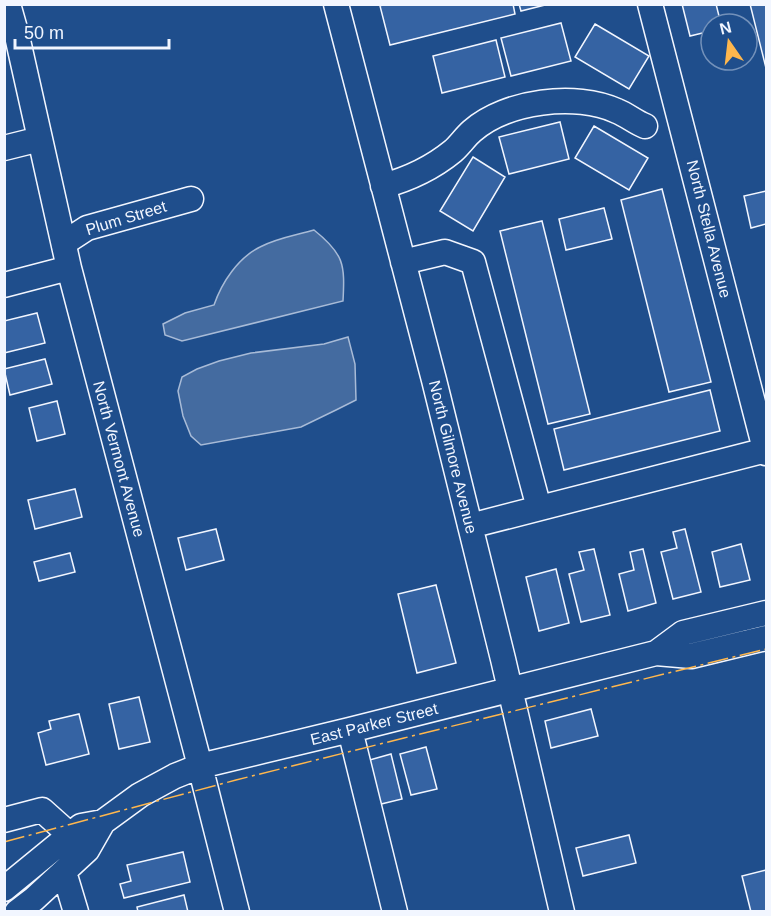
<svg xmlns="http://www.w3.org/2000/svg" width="771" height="916" font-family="Helvetica,sans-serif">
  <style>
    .water { fill: #446ba0; stroke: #a8bbd7; stroke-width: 1.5 }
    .building { fill: #3563a3; stroke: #f2f6ff; stroke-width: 1.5 }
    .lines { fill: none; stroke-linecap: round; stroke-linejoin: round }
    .minor-casing { stroke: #f2f6ff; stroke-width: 27 }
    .minor { stroke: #1f4e8c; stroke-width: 24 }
    .power { stroke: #ffb74d; stroke-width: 1.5; stroke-dasharray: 21 4.5 3 4.5; stroke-linecap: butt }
    .labels { text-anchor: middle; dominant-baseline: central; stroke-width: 4.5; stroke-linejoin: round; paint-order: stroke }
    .street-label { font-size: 16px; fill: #f2f6ff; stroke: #1f4e8c }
  </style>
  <rect width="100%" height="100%" fill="#1f4e8c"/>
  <!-- water -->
  <path class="water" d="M314,230c30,24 31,34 29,71l-161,40 -17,-6 -2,-11 22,-11 29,-8c8,-23 24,-47 46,-58 17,-9 37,-12 54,-17z
    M348,337l7,27 1,36 -20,10 -35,17 -100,18 -10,-9 -8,-20 -5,-25 4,-14 15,-8 22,-8 32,-8 73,-9z"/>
  <!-- building -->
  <path class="building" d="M384,4h129l2,10 -125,31 -10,-39z
    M519,4h30l-28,7z
    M682,4h34l5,20h-10v7l-21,5z
    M750,4h16v64z
    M561,23l10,38 -60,15 -10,-38z
    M595,24l54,32 -20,33 -54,-32z
    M496,40l9,37 -63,16 -9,-37z
    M560,122l9,37 -60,15 -10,-37z
    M594,126l54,32 -19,32 -54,-32z
    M473,157l32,20 -32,54 -33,-20z
    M662,189l49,193 -42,10 -48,-192z
    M766,191v33l-15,4 -7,-32z
    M604,208l8,31 -46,11 -7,-31z
    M542,221l48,193 -42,10 -48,-193z
    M37,313l8,30 -41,10v-32z
    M45,359l7,25 -42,11 -6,-26z
    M710,390l10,41 -156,39 -10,-41z
    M57,401l8,33 -28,7 -8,-33z
    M75,489l7,28 -47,12 -7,-29z
    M216,529l8,31 -38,10 -8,-32z
    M685,529l16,63 -28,7 -12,-47 16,-4 -4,-16z
    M741,544l9,36 -30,7 -8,-35z
    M594,549l16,66 -29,7 -12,-48 15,-4 -5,-18z
    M643,549l13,54 -28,8 -9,-37 15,-4 -4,-18z
    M70,553l5,19 -36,9 -5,-19z
    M556,569l13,54 -30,8 -13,-54z
    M436,585l20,78 -39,10 -19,-79z
    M139,697l11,45 -31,7 -10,-45z
    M591,709l7,27 -47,12 -6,-27z
    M79,714l10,40 -43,11 -8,-32 13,-4 -2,-8z
    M426,747l11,42 -26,6 -11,-41z
    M391,754l11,45 -25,6 -11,-44z
    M629,835l7,28 -53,13 -7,-28z
    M183,852l7,30 -66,16 -4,-14 11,-3 -4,-16z
    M766,870v42h-15l-9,-36z
    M184,895l4,17h-50l-1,-5z"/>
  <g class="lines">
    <defs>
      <path id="minor" d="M8,4l9,32 52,232 131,498 37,146
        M336,4l98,376 69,279 59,253
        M650,4l116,449
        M4,148l36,-9
        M383,186c26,-7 48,-17 70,-35 7,-6 12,-14 19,-20 34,-30 104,-39 145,-20 10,4 18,11 28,15
        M64,243l23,-15 104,-29
        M403,262l42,-10 28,10 66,246
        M4,285l65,-17
        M470,526l296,-76
        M656,653l27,-20 83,-20
        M350,730l45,182
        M4,820l38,-10 28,25
        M64,872l12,40
        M4,889l77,-63 22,-4 37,-27 35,-19 25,-10 150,-36 306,-77 35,3 75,-18
        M17,912l17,-13 53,-49 16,-28"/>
    </defs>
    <!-- minor casing -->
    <use href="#minor" class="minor-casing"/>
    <!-- minor -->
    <use href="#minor" class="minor"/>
    <!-- power -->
    <path class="power" d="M4,842l232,-62 168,-42 362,-89"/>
  </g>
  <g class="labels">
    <!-- street labels -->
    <g class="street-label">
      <text transform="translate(126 218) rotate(-17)">Plum Street</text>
      <text transform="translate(709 229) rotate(76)">North Stella Avenue</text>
      <text transform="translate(453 457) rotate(76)">North Gilmore Avenue</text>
      <text transform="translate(119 459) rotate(75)">North Vermont Avenue</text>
      <text transform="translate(374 724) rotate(-14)">East Parker Street</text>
    </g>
  </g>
  <!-- border -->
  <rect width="771" height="916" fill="none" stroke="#f2f6ff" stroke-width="12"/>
  <!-- north arrow -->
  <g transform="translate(729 42) rotate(346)"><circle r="28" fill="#1f4e8c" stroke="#7391ba" stroke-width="1.5"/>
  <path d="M0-4.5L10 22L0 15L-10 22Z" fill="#ffb74d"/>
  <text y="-9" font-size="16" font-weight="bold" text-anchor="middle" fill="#f2f6ff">N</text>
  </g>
  <!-- scale -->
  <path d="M15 39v9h154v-9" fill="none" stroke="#f2f6ff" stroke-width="3"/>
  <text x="24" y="39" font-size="18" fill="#f2f6ff" stroke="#1f4e8c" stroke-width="4.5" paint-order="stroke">50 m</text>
</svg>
